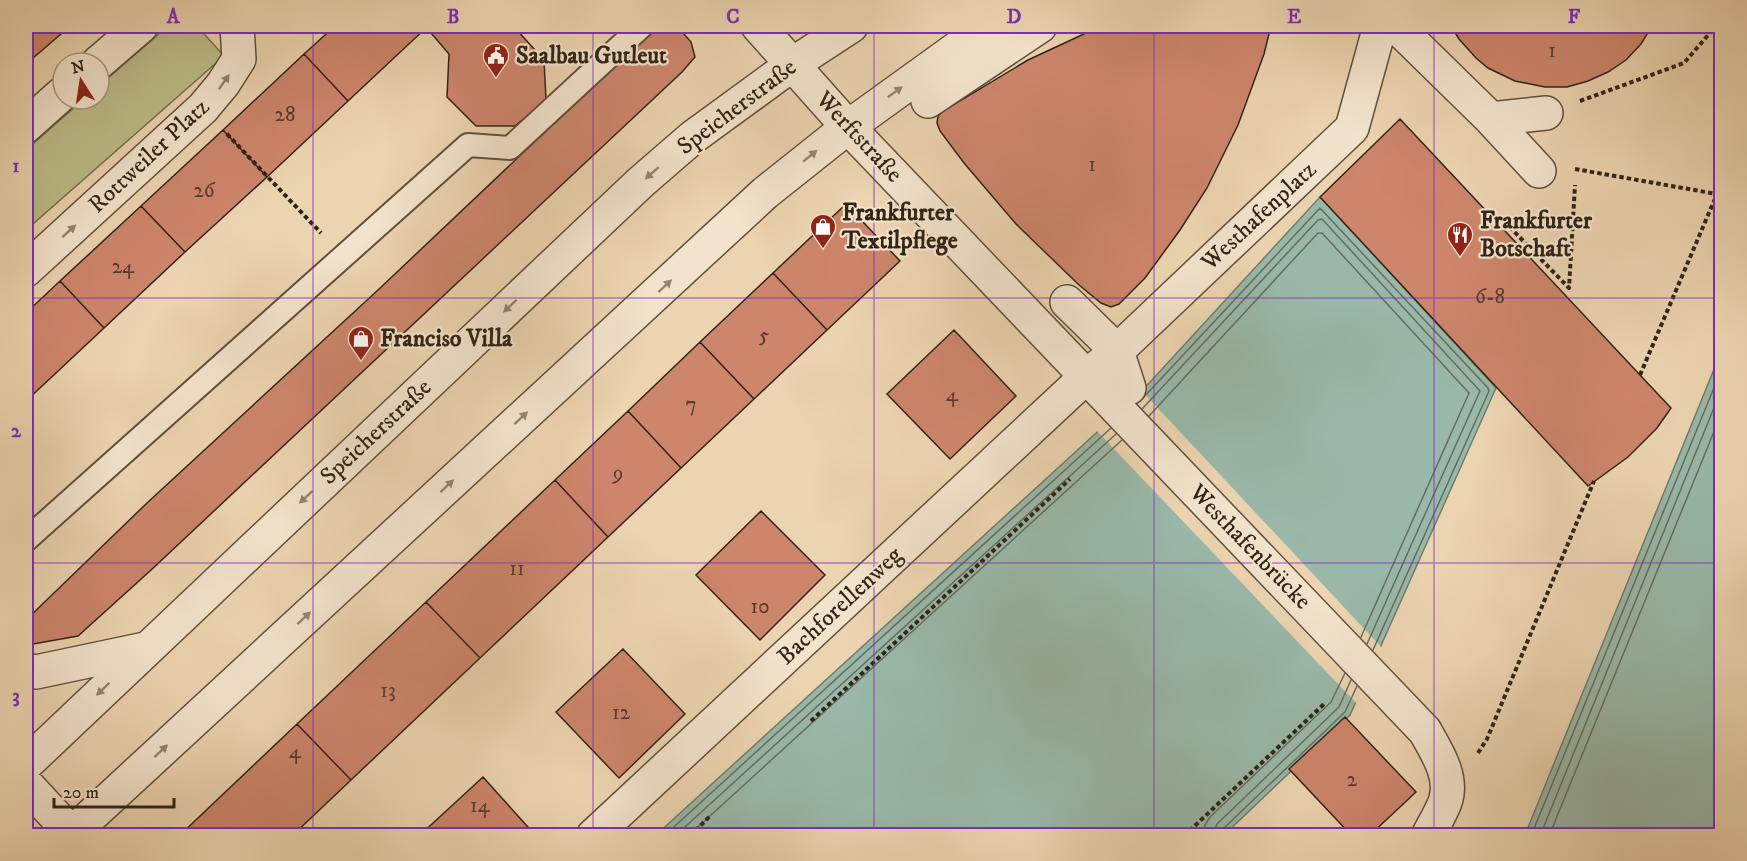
<svg xmlns="http://www.w3.org/2000/svg" width="1747" height="861" font-family="'IM FELL DW Pica',serif">
  <style>
    .green { fill: #bcbc88; stroke: #76704f; stroke-width: 1.5 }
    .water { fill: #99b8a9; stroke: #6f7d6e; stroke-width: 1.5 }
    .pier { fill: #ecd4b0 }
    .lines { fill: none; stroke-linecap: round; stroke-linejoin: round }
    .shore { stroke: #646e60; stroke-width: 1.5 }
    .building { fill: #cd856c; stroke: #302416; stroke-width: 1.5 }
    .lane-casing { stroke: #5f503c; stroke-width: 26 }
    .street-casing { stroke: #5f503c; stroke-width: 36 }
    .path { stroke: #302416; stroke-width: 4; stroke-dasharray: 4.5 3; stroke-linecap: butt }
    .lane { stroke: #f3e3cc; stroke-width: 22 }
    .street { stroke: #f3e3cc; stroke-width: 33 }
    .oneway { fill: #928471 }
    .grid { fill: none; stroke: #7b2cbf; stroke-width: 1.5; stroke-opacity: 0.55 }
    .labels { text-anchor: middle; dominant-baseline: central; stroke-width: 4.5; stroke-linejoin: round; paint-order: stroke }
    .number-label { font-size: 21px; fill: #573c2c }
    .poi-label { font-size: 24px; font-weight: bold; fill: #302416; stroke: #f3e3cc; text-anchor: start }
    .street-label { font-size: 24px; fill: #302416; stroke: #f3e3cc }
    .neatline { fill: none; stroke: #7b2cbf; stroke-width: 2 }
    .grid-label { font-size: 20px; text-anchor: middle; font-weight: bold; fill: #7b2cbf }
  </style>
  <rect width="100%" height="100%" fill="#ecd4b0"/>
  <filter id="stains"><feTurbulence type="fractalNoise" baseFrequency=".00333" numOctaves="4"/><feColorMatrix values="0 0 0 0 .2 0 0 0 0 .09 0 0 0 0 .02 0 0 0 .5 -.17"/></filter>
  <radialGradient id="worn" r=".72"><stop offset=".6" stop-color="#630" stop-opacity="0"/><stop offset="1" stop-color="#630" stop-opacity=".3"/></radialGradient>
  <!-- green -->
  <path class="green" d="M168,26h29l27,30 -198,174v-80l58,-51h15v-13z"/>
  <!-- water -->
  <path class="water" d="M1320,197l176,191 -146,327 -126,120 -569,1 486,-444z
    M1721,352v483h-196z"/>
  <!-- pier -->
  <path class="pier" d="M1140,389l243,260 -25,56 -262,-275z"/>
  <g class="lines">
    <!-- shore -->
    <path class="shore" d="M1143,398l177,-190 168,180 1,3 -116,259
      M1142,409l176,-189 4,-1 158,172 -113,253
      M1149,416l169,-183h4l147,160 -108,244
      M664,836l447,-408
      M675,836l441,-402
      M688,836l434,-396
      M1204,836l1,-11 5,-8 121,-115 14,-29
      M1213,836l4,-12 122,-117 12,-27
      M1220,836l3,-7 122,-117 12,-26
      M1531,836l191,-468
      M1540,836l182,-448
      M1549,836l173,-424"/>
  </g>
  <!-- building -->
  <path class="building" d="M26,26h28l7,8 -35,30z
    M54,26h17l-10,8z
    M335,26h90l2,1 -79,74 -44,-47z
    M425,26h47l2,2 42,1 28,31 2,40 -31,26h-39l-29,-29 2,-43z
    M657,26h20l14,16 4,15 -13,15 -532,499 -72,65 -45,8 -7,-1v-23l121,-117 231,-213z
    M1101,26h170l-7,28 -26,71 -31,63 -27,42 -35,48 -26,26 -8,3 -10,-4 -22,-18 -63,-61 -52,-61 -24,-32 -3,-8 1,-7 5,-5 85,-51z
    M1451,26h201l-11,18 -15,16 -18,12 -20,9 -21,6h-22l-30,-6 -27,-13 -12,-10 -17,-19z
    M304,54l44,47 -81,76 -44,-47z
    M1400,119l271,289 -14,20 -29,29 -40,29 -268,-289z
    M223,130l44,47 -82,75 -44,-46z
    M846,204l54,57 -73,69 -54,-57z
    M141,206l44,46 -81,76 -44,-47z
    M773,273l54,57 -73,69 -54,-57z
    M60,281l44,47 -78,73v-88z
    M954,330l62,66 -66,63 -63,-65z
    M700,342l54,57 -73,69 -53,-57z
    M628,411l53,57 -73,69 -53,-57z
    M555,480l53,57 -128,121 -54,-56z
    M761,511l64,64 -65,65 -64,-65z
    M426,602l54,56 -129,122 -54,-56z
    M623,649l62,65 -66,64 -63,-66z
    M1345,717l71,75 -47,44h-17l-63,-67z
    M297,724l54,56 -59,56h-113z
    M483,777l53,59h-117z"/>
  <g class="lines">
    <defs>
      <path id="lane" d="M26,540l442,-395 42,3 132,-122"/>
      <path id="street" d="M758,26l90,101 577,604c11,20 29,46 20,71 -4,11 -11,22 -17,34
        M1396,26l95,93 55,-6
        M98,63l43,-37
        M928,101l112,-75
        M1491,119l48,52
        M26,126l37,-33
        M26,270l177,-162 20,-24 16,-25 -2,-33
        M1067,302l50,49 12,37
        M26,670l10,2 109,-23
        M26,764l615,-582 52,-45 100,-73 58,-38
        M26,784l48,52
        M69,836l696,-643 83,-66 140,-101
        M593,836l494,-460 30,-25 235,-223 28,-102"/>
    </defs>
    <!-- lane casing -->
    <use href="#lane" class="lane-casing"/>
    <!-- street casing -->
    <use href="#street" class="street-casing"/>
    <!-- path -->
    <path class="path" d="M1580,101l104,-38 32,-37
      M227,134l94,99
      M1575,169l142,25
      M1499,216l70,72 6,-103
      M1640,375l77,-181 5,-30
      M811,721l259,-242
      M1478,753l9,-14 107,-258
      M690,836l20,-20
      M1184,836l140,-132"/>
    <!-- lane -->
    <use href="#lane" class="lane"/>
    <!-- street -->
    <use href="#street" class="street"/>
  </g>
  <!-- one-way arrows -->
  <defs><path id="oneway-solid" d="M-6-.8H1V-3.2L6.5 0L1 3.2V.8H-6Z" transform="scale(1.5)"/></defs>
  <g class="oneway">
    <use href="#oneway-solid" transform="translate(224 82) rotate(-55)"/>
    <use href="#oneway-solid" transform="translate(895 92) rotate(-36)"/>
    <use href="#oneway-solid" transform="translate(810 156) rotate(-39)"/>
    <use href="#oneway-solid" transform="translate(652 173) rotate(139)"/>
    <use href="#oneway-solid" transform="translate(69 231) rotate(-42)"/>
    <use href="#oneway-solid" transform="translate(665 286) rotate(-43)"/>
    <use href="#oneway-solid" transform="translate(510 306) rotate(137)"/>
    <use href="#oneway-solid" transform="translate(521 418) rotate(-43)"/>
    <use href="#oneway-solid" transform="translate(447 486) rotate(-43)"/>
    <use href="#oneway-solid" transform="translate(306 497) rotate(137)"/>
    <use href="#oneway-solid" transform="translate(304 618) rotate(-43)"/>
    <use href="#oneway-solid" transform="translate(103 689) rotate(136)"/>
    <use href="#oneway-solid" transform="translate(161 751) rotate(-43)"/>
  </g>
  <!-- grid -->
  <path class="grid" d="M313,26v810M593,26v810M874,26v810M1154,26v810M1434,26v810M26,298h1696M26,563h1696"/>
  <!-- icons -->
  <defs>
    <symbol id="civic-pin" viewBox="-11 -11 22 30"><path d="M0 17L-7.5 6A9.5 9.5 0 1 1 7.5 6Z" fill="#8f2418" stroke="#f3e3cc"/><path d="M-.6-6.5H3V-4.5H.6V-3L4-1V1h2V6H-6V1h2V-1L-.6-3ZM-1.2 2.5V6h2.4V2.5Z" fill="#fff"/></symbol>
    <symbol id="shop-pin" viewBox="-11 -11 22 30"><path d="M0 17L-7.5 6A9.5 9.5 0 1 1 7.5 6Z" fill="#8f2418" stroke="#f3e3cc"/><path d="M-5-2.5h2.3a2.7 3.5 0 0 1 5.4 0H5L5.5 6h-11ZM-1.5-2.5h3a1.5 2.3 0 0 0-3 0Z" fill="#fff"/></symbol>
    <symbol id="restaurant-pin" viewBox="-11 -11 22 30"><path d="M0 17L-7.5 6A9.5 9.5 0 1 1 7.5 6Z" fill="#8f2418" stroke="#f3e3cc"/><path d="M-5-6h1v4h1v-4h1v4h1v-4h1v5L-1.5 .5V6h-2V.5L-5-1ZM5-6V6H3V1.5H1.5Q1.5-4 5-6Z" fill="#fff"/></symbol>
  </defs>
  <g fill-rule="evenodd">
    <use href="#civic-pin" x="481" y="41" width="30" height="40"/>
    <use href="#shop-pin" x="808" y="212" width="30" height="40"/>
    <use href="#restaurant-pin" x="1445" y="220" width="30" height="40"/>
    <use href="#shop-pin" x="346" y="324" width="30" height="40"/>
  </g>
  <g class="labels">
    <!-- number labels -->
    <g class="number-label">
      <text x="1552" y="51">1</text>
      <text x="285" y="115">28</text>
      <text x="1092" y="165">1</text>
      <text x="204" y="191">26</text>
      <text x="123" y="267">24</text>
      <text x="1490" y="297">6-8</text>
      <text x="764" y="336">5</text>
      <text x="952" y="395">4</text>
      <text x="691" y="405">7</text>
      <text x="618" y="474">9</text>
      <text x="517" y="569">11</text>
      <text x="760" y="607">10</text>
      <text x="388" y="691">13</text>
      <text x="621" y="713">12</text>
      <text x="295" y="752">4</text>
      <text x="1352" y="780">2</text>
      <text x="480" y="806">14</text>
    </g>
    <!-- poi labels -->
    <g class="poi-label">
      <text x="516" y="56">Saalbau Gutleut</text>
      <text x="842" y="213">Frankfurter<tspan x="842" dy="28">Textilpflege</tspan></text>
      <text x="1480" y="221">Frankfurter<tspan x="1480" dy="28">Botschaft</tspan></text>
      <text x="380" y="339">Franciso Villa</text>
    </g>
    <!-- street labels -->
    <g class="street-label">
      <text transform="translate(737 107) rotate(-37)">Speicherstraße</text>
      <text transform="translate(859 137) rotate(47)">Werftstraße</text>
      <text transform="translate(149 156) rotate(-43)">Rottweiler Platz</text>
      <text transform="translate(1259 216) rotate(-43)">Westhafenplatz</text>
      <text transform="translate(376 432) rotate(-43)">Speicherstraße</text>
      <text transform="translate(1250 547) rotate(46)">Westhafenbrücke</text>
      <text transform="translate(840 606) rotate(-43)">Bachforellenweg</text>
    </g>
  </g>
  <!-- margin -->
  <rect width="1747" height="861" fill="none" stroke="#ecd4b0" stroke-width="66"/>
  <!-- north arrow -->
  <g transform="translate(81 81) rotate(348)"><circle r="28" fill="#f3e3cc" stroke="#a59783" stroke-width="1.5"/>
  <path d="M0-4.5L10 22L0 15L-10 22Z" fill="#8f2418"/>
  <text y="-9" font-size="16" font-weight="bold" text-anchor="middle" fill="#302416">N</text>
  </g>
  <!-- scale -->
  <path d="M54 798v9h120v-9" fill="none" stroke="#302416" stroke-width="3"/>
  <text x="63" y="798" font-size="18" fill="#302416" stroke="#f3e3cc" stroke-width="4.5" paint-order="stroke">20 m</text>
  <rect x="33" y="33" width="1681" height="795" class="neatline"/>
  <g class="grid-label">
    <text x="173" y="23">A</text>
    <text x="453" y="23">B</text>
    <text x="733" y="23">C</text>
    <text x="1014" y="23">D</text>
    <text x="1294" y="23">E</text>
    <text x="1574" y="23">F</text>
    <text x="16" y="172">1</text>
    <text x="16" y="437">2</text>
    <text x="16" y="702">3</text>
  </g>
  <rect width="100%" height="100%" filter="url(#stains)"/>
  <rect width="100%" height="100%" fill="url(#worn)"/>
</svg>
